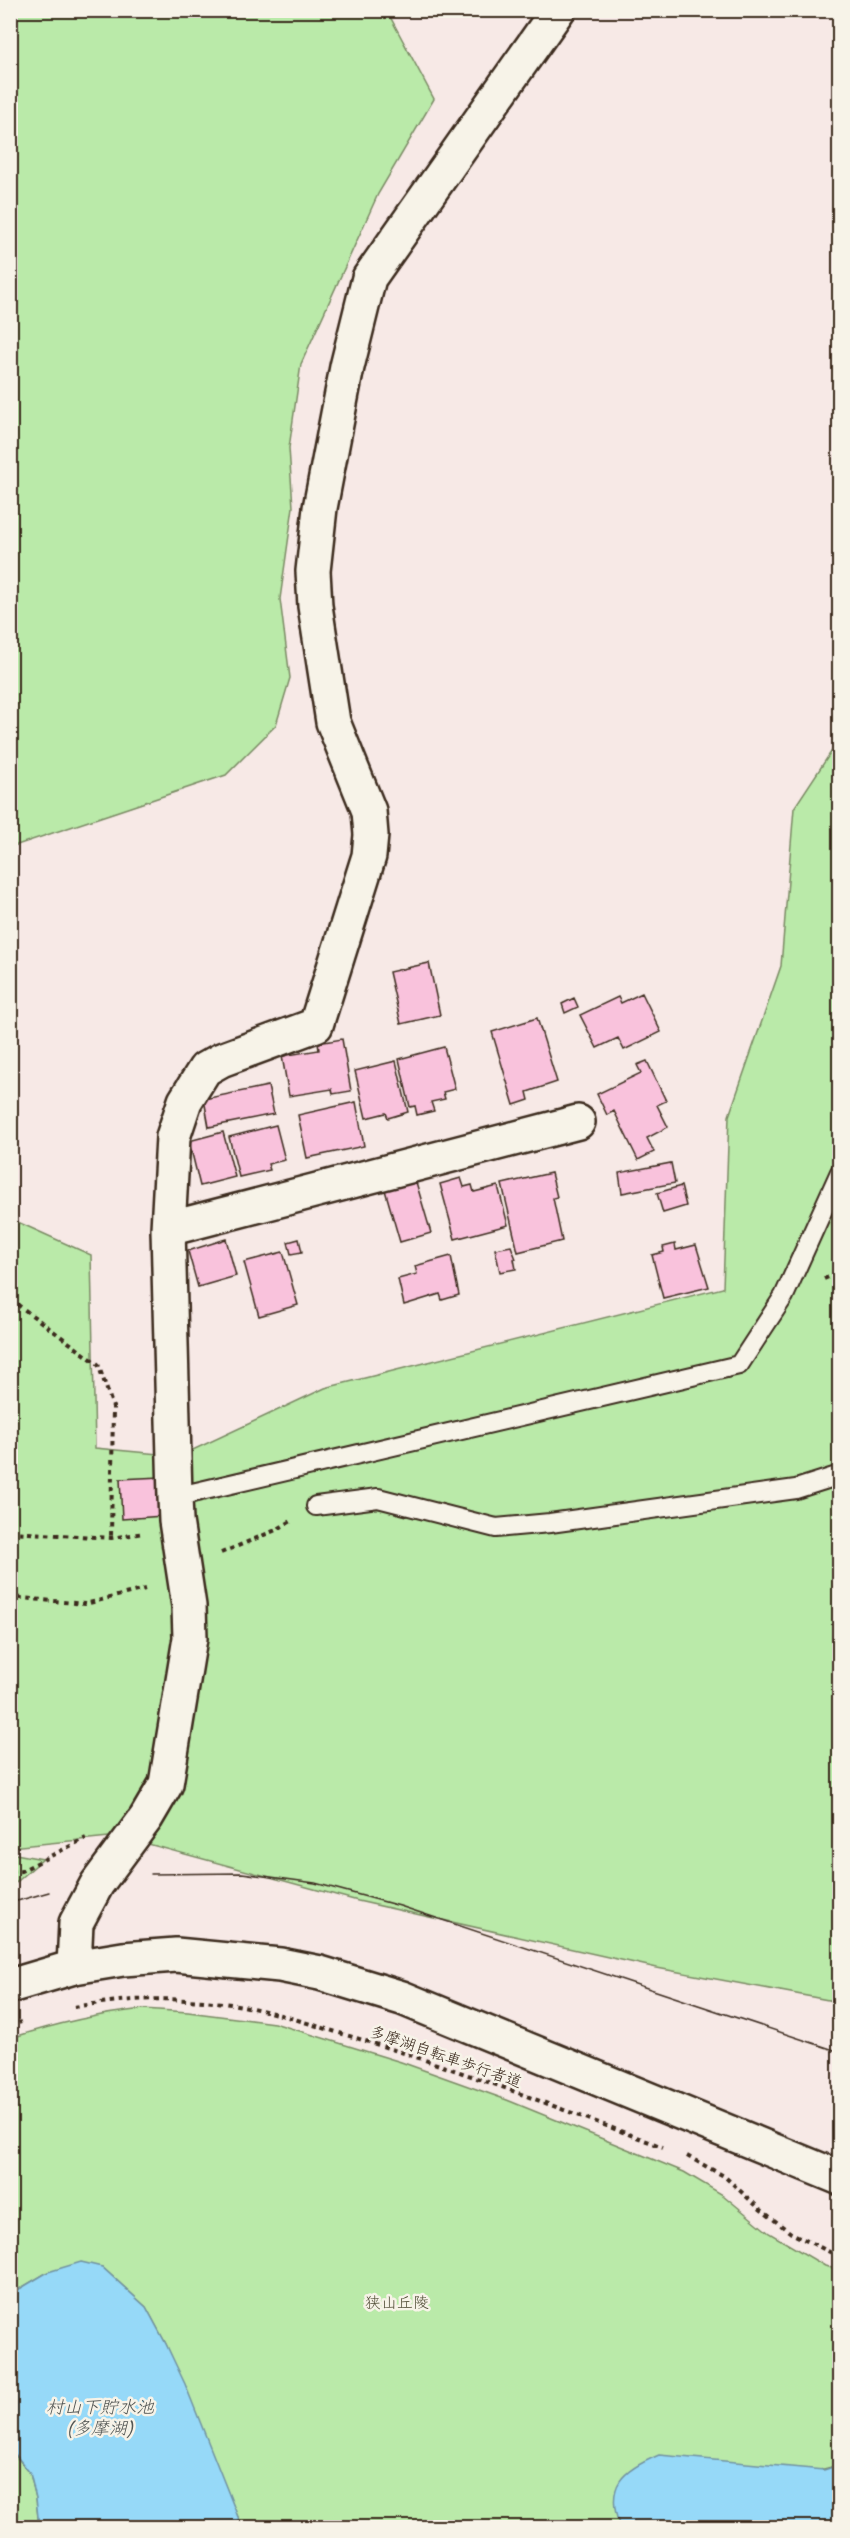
<svg xmlns="http://www.w3.org/2000/svg" width="850" height="2538" font-family="Delius,'Klee One',sans-serif">
  <style>
    .green { fill: #baeaa9; stroke: #7a8a64; stroke-width: 1.5 }
    .water { fill: #96d9f8; stroke: #7293a1; stroke-width: 1.5 }
    .building { fill: #f9c2dc; stroke: #3b2a1e; stroke-width: 1.5 }
    .lines { fill: none; stroke-linecap: round; stroke-linejoin: round }
    .service-casing { stroke: #3b2a1e; stroke-width: 22 }
    .minor-casing { stroke: #3b2a1e; stroke-width: 38 }
    .tertiary-casing { stroke: #3b2a1e; stroke-width: 38 }
    .path { stroke: #3b2a1e; stroke-width: 4; stroke-dasharray: 4.5 4.5; stroke-linecap: butt }
    .service { stroke: #f7f3e8; stroke-width: 18 }
    .minor { stroke: #f7f3e8; stroke-width: 33 }
    .tertiary { stroke: #f7f3e8; stroke-width: 33 }
    .tram { stroke: #3b2a1e; stroke-width: 1.5 }
    .labels { text-anchor: middle; dominant-baseline: central; stroke-width: 5; stroke-linejoin: round; paint-order: stroke }
    .street-label { font-size: 16px; fill: #3b2a1e; stroke: #f7f3e8 }
    .park-label { font-size: 16px; fill: #54503a; stroke: #f7f3e8 }
    .water-label { font-size: 18px; font-style: italic; fill: #525654; stroke: #f7f3e8 }
  </style>
  <rect width="100%" height="100%" fill="#f7e9e6"/>
  <filter id="ink" filterUnits="userSpaceOnUse"><feTurbulence type="fractalNoise" baseFrequency=".0167" numOctaves="2"/><feDisplacementMap in="SourceGraphic" scale="12" xChannelSelector="R" yChannelSelector="G"/><feConvolveMatrix kernelMatrix="1 2 1 2 8 2 1 2 1" color-interpolation-filters="sRGB"/></filter>
  <g filter="url(#ink)">
    <!-- green -->
    <path class="green" d="M11,10l376,1 47,88 -56,95 -77,170 -12,84 4,59 -13,92 10,79 -14,47 -50,50 -215,72z
      M839,740v1262l-182,-34 -299,-67 -239,-65 -108,11v-628l80,36 4,193 85,8 145,-68 398,-100 6,-172 52,-150 13,-158z
      M10,1853l33,6 -32,28h-1z
      M143,2009l45,3 86,11 127,39 106,38 177,72 39,23 46,38 56,33 14,4v195l-221,58 2,4h-378l-76,-183 -20,-37 -44,-40 -54,5 -37,22v-256c44,-14 85,-24 132,-29z
      M10,2449l20,24 6,25 3,29h-28z"/>
    <!-- water -->
    <path class="water" d="M81,2262l21,5 44,40 20,37 19,40 57,143h-203l-3,-29 -6,-25 -19,-24v-155l37,-22z
      M659,2455l165,15 15,-5v62h-219c-16,-42 3,-57 39,-72z"/>
    <!-- building -->
    <path class="building" d="M429,963l11,52 -39,9 -12,-52z
      M642,993l19,39 -37,18 -6,-12 -21,10 -17,-33 38,-18 3,6z
      M574,998l4,9 -13,6 -3,-9z
      M537,1018l20,64 -30,10 2,8 -15,5 -22,-73z
      M342,1039l9,52 -18,3 -1,-5 -43,7 -7,-40 37,-6 -1,-7z
      M444,1047l11,42 -12,3 2,7 -14,3 3,9 -17,4 -2,-9 -5,1 -11,-48z
      M396,1061l12,51 -20,6 -2,-5 -20,5 -11,-47z
      M647,1061l19,40 -9,4 11,22 -21,11 7,14 -16,8 -24,-49 -7,4 -10,-21 44,-21 -4,-8z
      M268,1086l6,28 -65,13 -5,-28z
      M356,1102l8,44 -57,12 -9,-43z
      M276,1125l9,35 -17,4 2,6 -31,7 -10,-40z
      M223,1132l12,45 -35,9 -11,-45z
      M671,1163l4,20 -53,10 -3,-20z
      M551,1173l6,24 -4,1 9,43 -44,11 -16,-68z
      M461,1178l3,9 8,-2 2,7 24,-6 10,39 -53,14 -15,-55z
      M416,1182l15,51 -31,9 -15,-52z
      M681,1186l5,20 -23,7 -6,-20z
      M226,1239l10,37 -38,11 -10,-36z
      M299,1239l3,13 -11,2 -3,-12z
      M675,1244l1,6 20,-5 13,42 -46,11 -11,-43 12,-3 -1,-5z
      M511,1246l5,13h-2l2,10 -16,3 -5,-23z
      M283,1252l15,53 -39,11 -15,-54z
      M451,1256l8,39 -17,5 -2,-6 -36,11 -6,-26 19,-5 -2,-8z
      M161,1477l2,39 -41,3 -2,-40z"/>
    <g class="lines">
      <defs>
        <path id="service" d="M175,1497l564,-132 45,-69 56,-124
          M316,1506l62,-8 118,30 54,-5 246,-34 44,-14"/>
        <path id="minor" d="M168,1229l410,-107
          M74,1967l2,-44 21,-39 49,-66 20,-34 24,-146 -1,-32 -13,-85 -1,-24 -7,-268 5,-92 12,-36 20,-32 16,-9 95,-35 53,-169 2,-21 -2,-24 -36,-89 -18,-116 -2,-35 7,-63 27,-141 22,-89 189,-268"/>
        <path id="tertiary" d="M10,1986l64,-19 49,-8 53,-4 104,10 40,8 82,25 438,180"/>
      </defs>
      <!-- service casing -->
      <use href="#service" class="service-casing"/>
      <!-- minor casing -->
      <use href="#minor" class="minor-casing"/>
      <!-- tertiary casing -->
      <use href="#tertiary" class="tertiary-casing"/>
      <!-- path -->
      <path class="path" d="M824,1279l16,-7
        M10,1299l88,65 15,43 -2,131
        M10,1532l101,6 33,-5
        M221,1553l55,-23 17,-10
        M10,1594l11,4 64,6 60,-15
        M10,1872l11,-1 65,-33
        M74,2007c53,-9 96,-10 149,-4 42,5 83,20 123,32 108,32 212,73 317,112
        M10,2026l11,-4
        M687,2156l37,20 36,33 31,24 49,24"/>
      <!-- service -->
      <use href="#service" class="service"/>
      <!-- minor -->
      <use href="#minor" class="minor"/>
      <!-- tertiary -->
      <use href="#tertiary" class="tertiary"/>
      <!-- tram -->
      <path class="tram" d="M151,1874l91,-1 73,10 85,23 440,146
        M10,1903l39,-11"/>
    </g>
  </g>
  <g class="labels">
    <!-- street labels -->
    <g class="street-label">
      <text transform="translate(446 2056) rotate(19)">多摩湖自転車歩行者道</text>
    </g>
    <!-- park labels -->
    <g class="park-label">
      <text x="397" y="2302">狭山丘陵</text>
    </g>
    <!-- water labels -->
    <g class="water-label">
      <text x="100" y="2406">村山下貯水池<tspan x="100" dy="21">(多摩湖)</tspan></text>
    </g>
  </g>
  <!-- margin -->
  <rect width="850" height="2538" fill="none" stroke="#f7f3e8" stroke-width="36"/>
  <rect x="18" y="18" width="814" height="2502" fill="none" stroke="#3b2a1e" stroke-width="2" filter="url(#ink)"/>
</svg>
